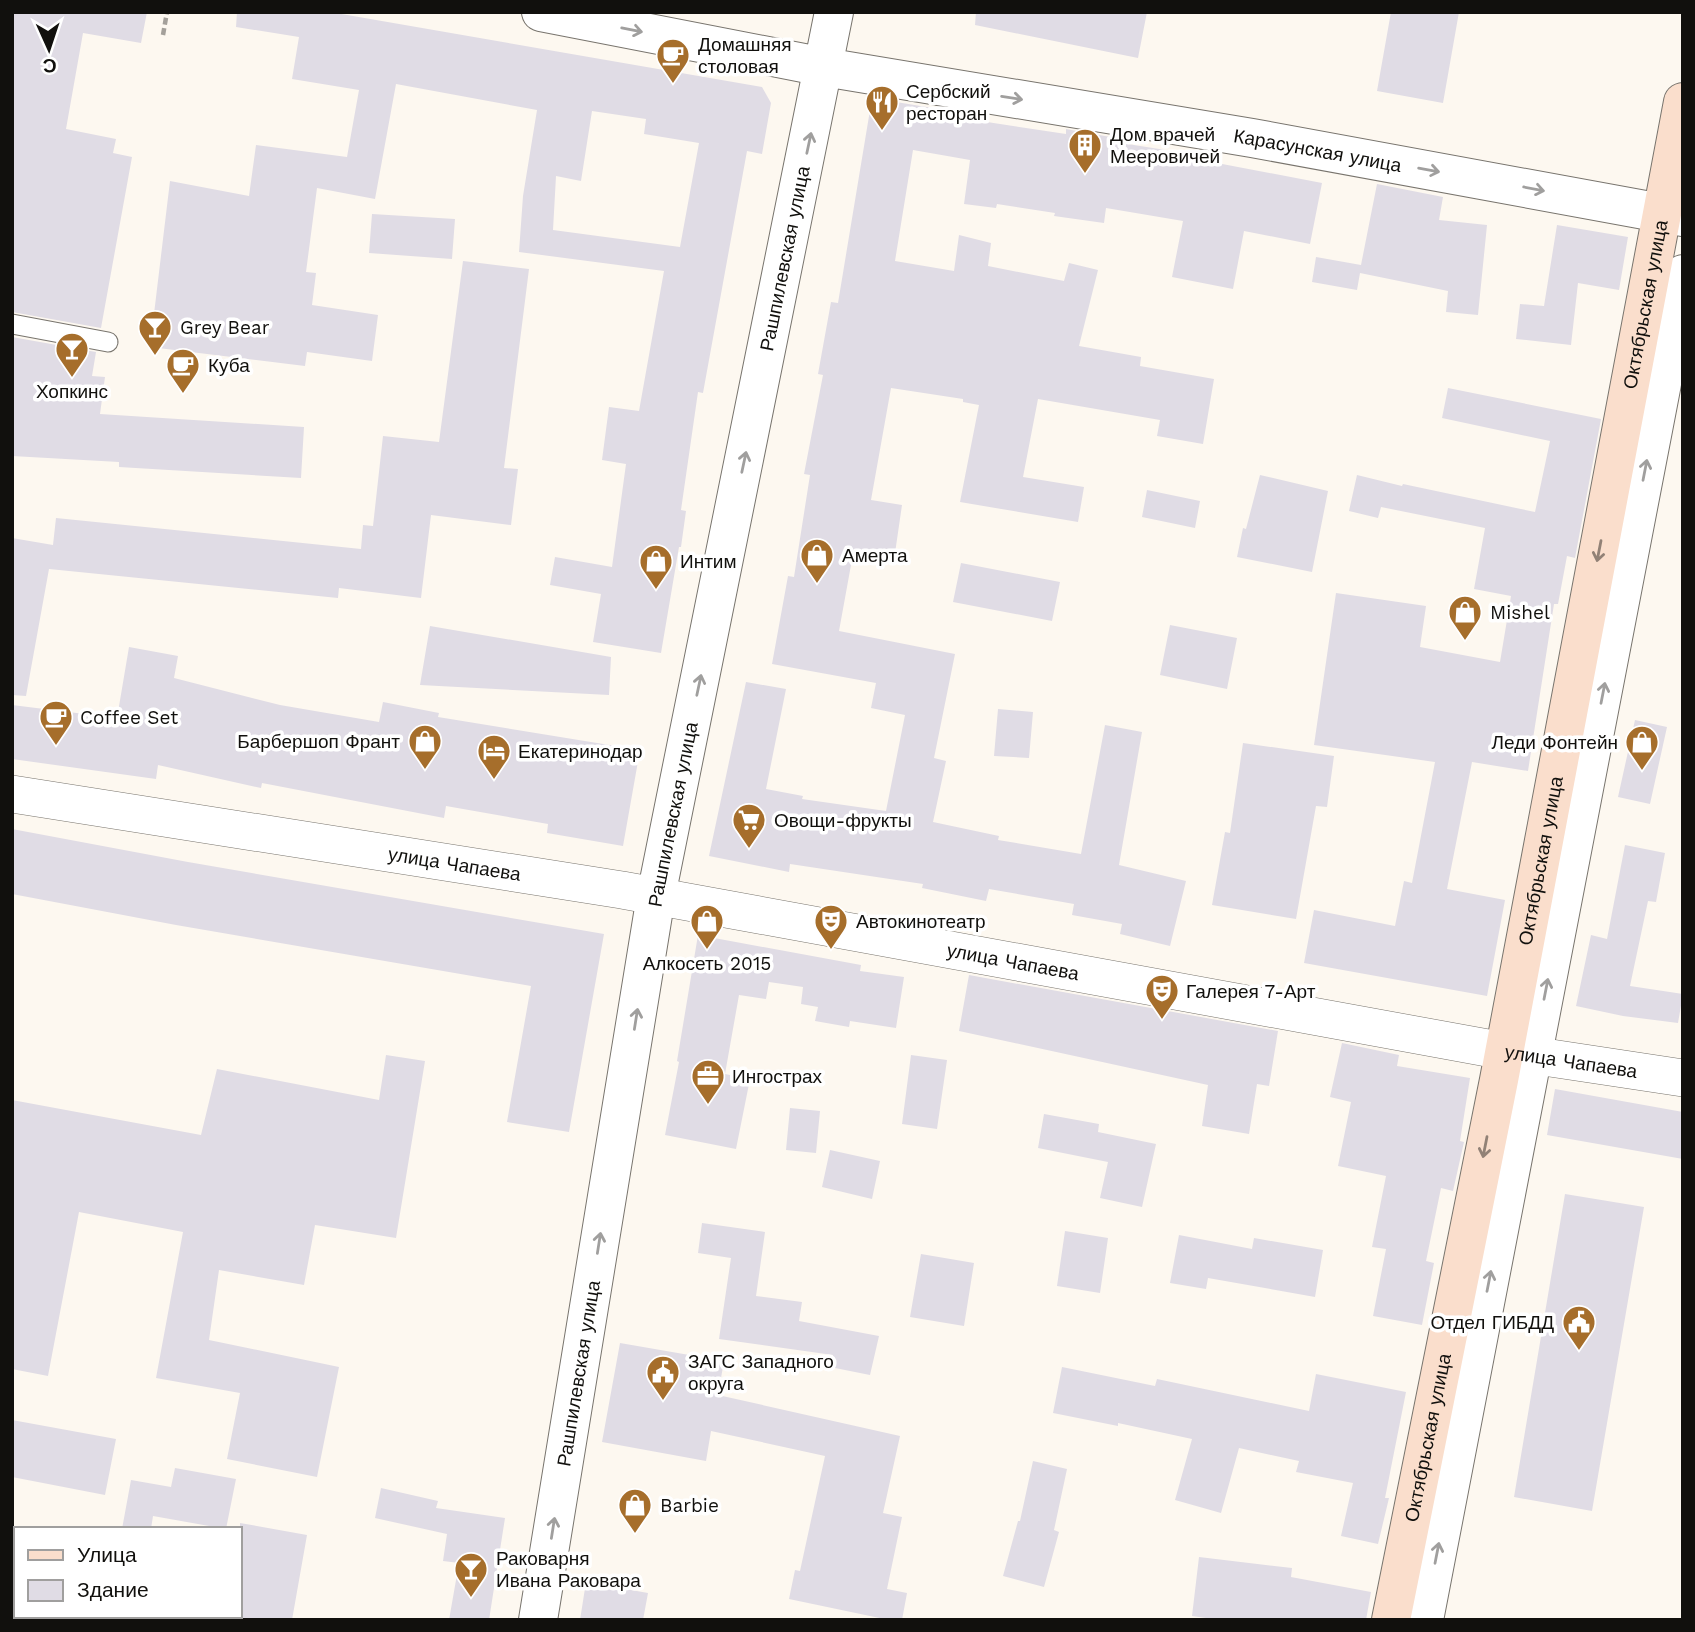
<svg xmlns="http://www.w3.org/2000/svg" width="1695" height="1632" font-family="'Work Sans',sans-serif">
  <style>
    .building { fill: #e0dce5; fill-rule: evenodd }
    .lines { fill: none; stroke-linecap: round; stroke-linejoin: round }
    .service-casing { stroke: #78746d; stroke-width: 21 }
    .minor-casing { stroke: #78746d; stroke-width: 38 }
    .tertiary-casing { stroke: #78746d; stroke-width: 40 }
    .secondary-casing { stroke: #78746d; stroke-width: 40 }
    .path { stroke: #a4a09a; stroke-width: 4.5; stroke-dasharray: 7 3.5; stroke-linecap: butt }
    .service { stroke: #fff; stroke-width: 19 }
    .minor { stroke: #fff; stroke-width: 37 }
    .tertiary { stroke: #fff; stroke-width: 38 }
    .secondary { stroke: #fadecc; stroke-width: 38 }
    .oneway { stroke: #a09f9e }
    .oneway2 { stroke: #918176 }
    .labels { text-anchor: middle; dominant-baseline: central; stroke-width: 7; stroke-linejoin: round; paint-order: stroke }
    .poi-label { font-size: 19px; fill: #11100d; stroke: #fff; text-anchor: start }
    .street-label { font-size: 19px; fill: #11100d; stroke: #fff }
  </style>
  <rect width="100%" height="100%" fill="#fdf8f0"/>
  <!-- building -->
  <path class="building" d="M12,12h135l-6,31 -58,-10 -17,96 50,10 -3,14 19,4 -31,171 -89,-16z
    M237,12h93l432,75 9,16 -9,51 -15,-3 -44,242 -5,-1 -17,118 5,1 -5,36h-2l-18,106 -68,-11 8,-48 -51,-9 5,-28 57,10 14,-103 -24,-4 7,-53 30,4 25,-140 -145,-19 4,-56 14,-86 -141,-26 -21,115 -58,-11 -11,84 10,1 -4,32 66,10 -6,46 -65,-9 -2,14 -155,-19 20,-166 79,15 7,-51 91,12 12,-67 -67,-11 7,-42 -63,-10zM592,111l54,8 -2,15 55,9 -19,104 -127,-17 3,-54 25,5z
    M976,12h171l-9,46 -163,-33z
    M1391,12h68l-16,91 -66,-12z
    M872,98l103,17 -1,5 92,14v-5l50,9 -1,4 82,13 -1,4 126,24 -12,61 -66,-13 -11,58 -61,-12 11,-56 -77,-13 -2,15 -50,-7 1,-3 -58,-9 -1,4 -32,-4 6,-44 -57,-10 -18,111 59,10 5,-36 32,8 -3,23 76,15 5,-18 29,7 -19,76 62,11 -1,9 74,13 -11,65 -46,-8 3,-16 -122,-21 -15,78 61,10 -6,35 -118,-20 19,-97 -16,-3v-3l-72,-11 -20,112 31,5 -8,55 -41,-6 -14,77 116,23 -21,104 12,3 -13,61 66,14 -1,4 83,14 24,-129 37,7 -23,133 67,16 -16,65 -50,-12 2,-10 -50,-9 2,-11 -85,-15 -3,12 -64,-13 1,-4 -133,-20 -1,8 -80,-16 37,-174 40,7 -20,100 37,7 -1,3 84,12 19,-96 -34,-7 5,-25 -104,-19 16,-88 6,1 16,-102 -6,-1 19,-99 -5,-1 13,-72 7,1z
    M1377,184l66,13 -4,23 48,5 -9,90 -32,-3 2,-21 -88,-18 -3,17 -45,-8 4,-25 45,8z
    M372,214l83,5 -3,40 -83,-6z
    M1557,225l71,12 -9,53 -41,-7 -7,62 -55,-6 4,-35 24,2z
    M463,261l66,8 -25,199 14,1 -7,56 -80,-10 -10,83 -82,-10 -1,10 -289,-29 -23,127 -14,-1v-157l41,7 3,-27 305,31 2,-24 10,1 10,-90 56,6z
    M12,337l84,15 -4,24 13,1 -5,37 204,13 -3,51 -182,-11v-5l-107,-6z
    M1448,388l153,31 -26,139 -8,-2 -9,48h-4l-26,167 -56,-9 -25,127 58,11 -18,96 -183,-33 10,-53 81,16 9,-45 8,2 23,-121 -121,-17 22,-152 90,13 -6,41 80,15 11,-66 -37,-7 11,-61 -104,-21 -3,11 -29,-7 8,-36 45,11 1,-2 132,28 15,-71 -108,-23z
    M1260,475l68,16 -16,81 -75,-15 6,-29 3,1z
    M1147,490l53,11 -5,27 -53,-11z
    M961,563l99,19 -8,39 -99,-19z
    M1170,625l67,13 -10,51 -67,-14z
    M430,626l181,31 -2,38 -189,-10z
    M129,647l49,9 -4,22 106,27 99,17 4,-20 56,11 -1,4 202,33 -17,96 -76,-13 1,-9 -102,-18 -2,12 -182,-35 -1,5 -103,-23 -2,14 -144,-20v-54l105,13z
    M998,709l35,3 -4,46 -35,-2z
    M1635,720l32,7 -17,77 -32,-7z
    M1243,743l91,13 -7,51 -11,-1 -20,113 -84,-14 13,-73 5,1z
    M12,829l176,33 416,72 -35,198 -62,-10 24,-136 -355,-61 -164,-31z
    M1625,845l40,8 -9,49 -8,-1 -18,85 53,8 -5,29 -55,-7 -47,-10 15,-71 16,4z
    M698,935l163,30 -1,6 44,6 -8,51 -46,-7 -1,6 -34,-6 3,-14 -17,-3 2,-17 -34,-5 -3,17 -27,-4 -14,79 25,5 -14,70 -71,-14 14,-73 -2,-1z
    M969,975l309,56 -9,55 -12,-2 -8,50 -47,-8 6,-41 -249,-54z
    M1342,1043l57,12 -2,11 73,12 -10,63 4,1 -11,49 -12,-3 -15,73 8,2 -12,62 -49,-9 13,-67 -14,-2 14,-71 -48,-10 13,-64 -21,-5z
    M386,1055l39,6 -29,177 -81,-13 -11,60 -85,-15 -10,70 130,27 -22,110 -90,-18 13,-66 -84,-15 27,-146 -104,-20 -31,164 -36,-7v-269l189,35 16,-66 162,31z
    M911,1055l36,5 -10,69 -35,-5z
    M1555,1089l128,23v47l-136,-24z
    M790,1108l30,3 -4,42 -30,-3z
    M1044,1114l55,10 -1,8 58,12 -14,63 -42,-9 8,-36 -70,-14z
    M830,1150l50,11 -8,38 -50,-12z
    M1565,1194l79,13 -52,304 -78,-14z
    M702,1223l63,9 -9,64 46,6 -3,19 80,15 -9,39 -40,-8 3,-12 -114,-16 12,-81 -33,-5z
    M1065,1231l43,7 -8,55 -43,-7z
    M1179,1235l73,14 2,-11 69,12 -8,47 -107,-19 -2,11 -36,-6z
    M921,1254l53,9 -10,63 -54,-9z
    M620,1343l104,18 -6,34 182,41 -17,77 19,4 -15,72 20,4 -5,27h-13l-100,-21 6,-29 5,1 25,-115 -114,-25 -5,30 -104,-19z
    M1062,1367l93,19 2,-7 152,32 7,-37 90,18 -21,106h4l-11,46 -37,-8 12,-53 -57,-11 3,-11 -60,-13 -18,65 -46,-13 17,-61 -74,-16v3l-65,-13z
    M12,1420l104,19 -11,56 -93,-18z
    M1033,1461l34,8 -13,61 5,2 -15,55 -41,-11 15,-55h2z
    M175,1468l61,11 -10,50 -73,-13 -2,13h-29l9,-49 40,7z
    M381,1488l57,13 -2,7 69,10 -16,102h-40l10,-57 -16,-2 4,-27 -72,-16z
    M240,1523l67,12 -15,85h-52z
    M1199,1557l93,11 -1,9 80,15 -5,28h-146l-28,-4z
    M586,1582l62,11 -5,27h-63z"/>
  <g class="lines">
    <defs>
      <path id="service" d="M12,324l96,18"/>
      <g id="minor">
        <path id="s1" d="M12,794l610,96 882,161 179,27"/>
      </g>
      <g id="tertiary">
        <path id="s2" d="M541,12l283,55 428,71 431,79"/>
        <path id="s3" d="M538,1620l118,-724 178,-884"/>
        <path d="M1424,1620l259,-1346"/>
      </g>
      <g id="secondary">
        <path id="s4" d="M1391,1620l108,-540 184,-978"/>
      </g>
    </defs>
    <!-- service casing -->
    <use href="#service" class="service-casing"/>
    <!-- minor casing -->
    <use href="#minor" class="minor-casing"/>
    <!-- tertiary casing -->
    <use href="#tertiary" class="tertiary-casing"/>
    <!-- secondary casing -->
    <use href="#secondary" class="secondary-casing"/>
    <!-- path -->
    <path class="path" d="M163,35l4,-23"/>
    <!-- service -->
    <use href="#service" class="service"/>
    <!-- minor -->
    <use href="#minor" class="minor"/>
    <!-- tertiary -->
    <use href="#tertiary" class="tertiary"/>
    <!-- secondary -->
    <use href="#secondary" class="secondary"/>
  </g>
  <!-- one-way arrows -->
  <defs><path id="oneway-shaft" d="M-6 0H5M1.5-3L5.5 0L1.5 3" fill="none" stroke-width="1.6" stroke-linecap="round" stroke-linejoin="round" transform="scale(1.75)"/></defs>
  <g class="oneway">
    <use href="#oneway-shaft" transform="translate(632 30) rotate(11)"/>
    <use href="#oneway-shaft" transform="translate(1012 98) rotate(9)"/>
    <use href="#oneway-shaft" transform="translate(809 143) rotate(-78)"/>
    <use href="#oneway-shaft" transform="translate(1429 170) rotate(10)"/>
    <use href="#oneway-shaft" transform="translate(1534 189) rotate(11)"/>
    <use href="#oneway-shaft" transform="translate(744 462) rotate(-78)"/>
    <use href="#oneway-shaft" transform="translate(1645 470) rotate(-79)"/>
    <use href="#oneway-shaft" transform="translate(699 685) rotate(-78)"/>
    <use href="#oneway-shaft" transform="translate(1603 693) rotate(-79)"/>
    <use href="#oneway-shaft" transform="translate(1546 989) rotate(-79)"/>
    <use href="#oneway-shaft" transform="translate(636 1019) rotate(-81)"/>
    <use href="#oneway-shaft" transform="translate(599 1243) rotate(-81)"/>
    <use href="#oneway-shaft" transform="translate(1489 1281) rotate(-79)"/>
    <use href="#oneway-shaft" transform="translate(553 1528) rotate(-81)"/>
    <use href="#oneway-shaft" transform="translate(1437 1553) rotate(-79)"/>
  </g>
  <g class="oneway2">
    <use href="#oneway-shaft" transform="translate(1599 551) rotate(101)"/>
    <use href="#oneway-shaft" transform="translate(1485 1147) rotate(101)"/>
  </g>
  <!-- icons -->
  <defs>
    <symbol id="cafe-pin" viewBox="-11 -11 22 30"><path d="M0 17L-7.5 6A9.5 9.5 0 1 1 7.5 6Z" fill="#a66e2b" stroke="#fff"/><path d="M-5.5-4.5H6V0H3Q3 3.5 0 3.5H-2.5Q-5.5 3.5-5.5 0ZM3-3.2v2h1.7v-2ZM-6 4.5H4V6H-6Z" fill="#fff"/></symbol>
    <symbol id="restaurant-pin" viewBox="-11 -11 22 30"><path d="M0 17L-7.5 6A9.5 9.5 0 1 1 7.5 6Z" fill="#a66e2b" stroke="#fff"/><path d="M-5-6h1v4h1v-4h1v4h1v-4h1v5L-1.5 .5V6h-2V.5L-5-1ZM5-6V6H3V1.5H1.5Q1.5-4 5-6Z" fill="#fff"/></symbol>
    <symbol id="building-pin" viewBox="-11 -11 22 30"><path d="M0 17L-7.5 6A9.5 9.5 0 1 1 7.5 6Z" fill="#a66e2b" stroke="#fff"/><path d="M-4-6H4V6H1V3H-1V6H-4ZM-2.5-4.3h1.7v1.8h-1.7ZM.8-4.3h1.7v1.8H.8ZM-2.5-1h1.7V.8h-1.7ZM.8-1h1.7V.8H.8Z" fill="#fff"/></symbol>
    <symbol id="bar-pin" viewBox="-11 -11 22 30"><path d="M0 17L-7.5 6A9.5 9.5 0 1 1 7.5 6Z" fill="#a66e2b" stroke="#fff"/><path d="M-6-5H6L.8 .8V4.5H3.5V6h-7V4.5H-.8V.8Z" fill="#fff"/></symbol>
    <symbol id="shop-pin" viewBox="-11 -11 22 30"><path d="M0 17L-7.5 6A9.5 9.5 0 1 1 7.5 6Z" fill="#a66e2b" stroke="#fff"/><path d="M-5-2.5h2.3a2.7 3.5 0 0 1 5.4 0H5L5.5 6h-11ZM-1.5-2.5h3a1.5 2.3 0 0 0-3 0Z" fill="#fff"/></symbol>
    <symbol id="hotel-pin" viewBox="-11 -11 22 30"><path d="M0 17L-7.5 6A9.5 9.5 0 1 1 7.5 6Z" fill="#a66e2b" stroke="#fff"/><path d="M-6-4.5h1.5V1H6V5H4.5V3h-9V5H-6ZM-4 0a1.8 1.8 0 1 1 3.6 0ZM.5 0V-2.5h3Q6-2.5 6 0Z" fill="#fff"/></symbol>
    <symbol id="supermarket-pin" viewBox="-11 -11 22 30"><path d="M0 17L-7.5 6A9.5 9.5 0 1 1 7.5 6Z" fill="#a66e2b" stroke="#fff"/><path d="M-6-5.5h2.5l.6 2H6L4.5 2H-2.5L-4.4-4H-6ZM-1.5 3.2a1.3 1.3 0 1 0 .1 0ZM3 3.2a1.3 1.3 0 1 0 .1 0Z" fill="#fff"/></symbol>
    <symbol id="theatre-pin" viewBox="-11 -11 22 30"><path d="M0 17L-7.5 6A9.5 9.5 0 1 1 7.5 6Z" fill="#a66e2b" stroke="#fff"/><path d="M-5-5.5Q0-4 5-5.5V0Q5 5 0 6Q-5 5-5 0ZM-3.3-2.5H-1v1.5H-3.3ZM1-2.5H3.3v1.5H1ZM-2.8 1Q0 5.5 2.8 1Z" fill="#fff"/></symbol>
    <symbol id="office-pin" viewBox="-11 -11 22 30"><path d="M0 17L-7.5 6A9.5 9.5 0 1 1 7.5 6Z" fill="#a66e2b" stroke="#fff"/><path d="M-6-3h4V-5.5h4V-3h4V5H-6ZM-1-4.5V-3h2v-1.5ZM-6 0V1H6V0Z" fill="#fff"/></symbol>
    <symbol id="civic-pin" viewBox="-11 -11 22 30"><path d="M0 17L-7.5 6A9.5 9.5 0 1 1 7.5 6Z" fill="#a66e2b" stroke="#fff"/><path d="M-.6-6.5H3V-4.5H.6V-3L4-1V1h2V6H-6V1h2V-1L-.6-3ZM-1.2 2.5V6h2.4V2.5Z" fill="#fff"/></symbol>
  </defs>
  <g fill-rule="evenodd">
    <use href="#cafe-pin" x="654" y="36" width="38" height="52"/>
    <use href="#restaurant-pin" x="863" y="83" width="38" height="52"/>
    <use href="#building-pin" x="1066" y="126" width="38" height="52"/>
    <use href="#bar-pin" x="136" y="308" width="38" height="52"/>
    <use href="#bar-pin" x="53" y="330" width="38" height="52"/>
    <use href="#cafe-pin" x="164" y="346" width="38" height="52"/>
    <use href="#shop-pin" x="798" y="536" width="38" height="52"/>
    <use href="#shop-pin" x="637" y="542" width="38" height="52"/>
    <use href="#shop-pin" x="1446" y="593" width="38" height="52"/>
    <use href="#cafe-pin" x="37" y="698" width="38" height="52"/>
    <use href="#shop-pin" x="406" y="722" width="38" height="52"/>
    <use href="#shop-pin" x="1623" y="723" width="38" height="52"/>
    <use href="#hotel-pin" x="475" y="732" width="38" height="52"/>
    <use href="#supermarket-pin" x="730" y="801" width="38" height="52"/>
    <use href="#shop-pin" x="688" y="902" width="38" height="52"/>
    <use href="#theatre-pin" x="812" y="902" width="38" height="52"/>
    <use href="#theatre-pin" x="1143" y="972" width="38" height="52"/>
    <use href="#office-pin" x="689" y="1057" width="38" height="52"/>
    <use href="#civic-pin" x="1560" y="1303" width="38" height="52"/>
    <use href="#civic-pin" x="644" y="1353" width="38" height="52"/>
    <use href="#shop-pin" x="616" y="1486" width="38" height="52"/>
    <use href="#bar-pin" x="452" y="1550" width="38" height="52"/>
  </g>
  <g class="labels">
    <!-- poi labels -->
    <g class="poi-label">
      <text x="698" y="44">Домашняя<tspan x="698" dy="22">столовая</tspan></text>
      <text x="906" y="91">Сербский<tspan x="906" dy="22">ресторан</tspan></text>
      <text x="1110" y="134">Дом врачей<tspan x="1110" dy="22">Мееровичей</tspan></text>
      <text x="180" y="327">Grey Bear</text>
      <text x="208" y="365">Куба</text>
      <text x="72" y="391" text-anchor="middle">Хопкинс</text>
      <text x="842" y="555">Амерта</text>
      <text x="680" y="561">Интим</text>
      <text x="1490" y="612">Mishel</text>
      <text x="80" y="717">Coffee Set</text>
      <text x="400" y="741" text-anchor="end">Барбершоп Франт</text>
      <text x="1618" y="742" text-anchor="end">Леди Фонтейн</text>
      <text x="518" y="751">Екатеринодар</text>
      <text x="774" y="820">Овощи-фрукты</text>
      <text x="856" y="921">Автокинотеатр</text>
      <text x="707" y="963" text-anchor="middle">Алкосеть 2015</text>
      <text x="1186" y="991">Галерея 7-Арт</text>
      <text x="732" y="1076">Ингострах</text>
      <text x="1554" y="1322" text-anchor="end">Отдел ГИБДД</text>
      <text x="688" y="1361">ЗАГС Западного<tspan x="688" dy="22">округа</tspan></text>
      <text x="660" y="1505">Barbie</text>
      <text x="496" y="1558">Раковарня<tspan x="496" dy="22">Ивана Раковара</tspan></text>
    </g>
    <!-- street labels -->
    <g class="street-label">
      <text stroke="none"><textPath href="#s2" startOffset="789">Карасунская улица</textPath></text>
      <text stroke="none"><textPath href="#s3" startOffset="1384">Рашпилевская улица</textPath></text>
      <text stroke="none"><textPath href="#s4" startOffset="1340">Октябрьская улица</textPath></text>
      <text stroke="none"><textPath href="#s3" startOffset="817">Рашпилевская улица</textPath></text>
      <text stroke="none"><textPath href="#s4" startOffset="774">Октябрьская улица</textPath></text>
      <text stroke="none"><textPath href="#s1" startOffset="448">улица Чапаева</textPath></text>
      <text stroke="none"><textPath href="#s1" startOffset="1015">улица Чапаева</textPath></text>
      <text stroke="none"><textPath href="#s1" startOffset="1582">улица Чапаева</textPath></text>
      <text stroke="none"><textPath href="#s3" startOffset="250">Рашпилевская улица</textPath></text>
      <text stroke="none"><textPath href="#s4" startOffset="186">Октябрьская улица</textPath></text>
    </g>
  </g>
  <!-- border -->
  <rect width="1695" height="1632" fill="none" stroke="#11100d" stroke-width="28"/>
  <!-- legend -->
  <rect x="14" y="1527" width="228" height="91" fill="#ffffff" stroke="#a09f9e" stroke-width="2"/>
  <rect x="28" y="1550" width="35" height="10" fill="#fadecc" stroke="#a09f9e" stroke-width="2"/>
  <text x="77" y="1562" font-size="21" fill="#11100d">Улица</text>
  <rect x="28" y="1580" width="35" height="21" fill="#e0dce5" stroke="#a09f9e" stroke-width="2"/>
  <text x="77" y="1597" font-size="21" fill="#11100d">Здание</text>
  <!-- north arrow -->
  <g transform="translate(49 49) rotate(177)" stroke="#ffffff" stroke-width="5" paint-order="stroke">
  <path d="M0-5L12 26L0 18L-12 26Z" fill="#11100d"/>
  <text y="-10" font-size="19" font-weight="bold" text-anchor="middle" fill="#11100d">С</text>
  </g>
</svg>
